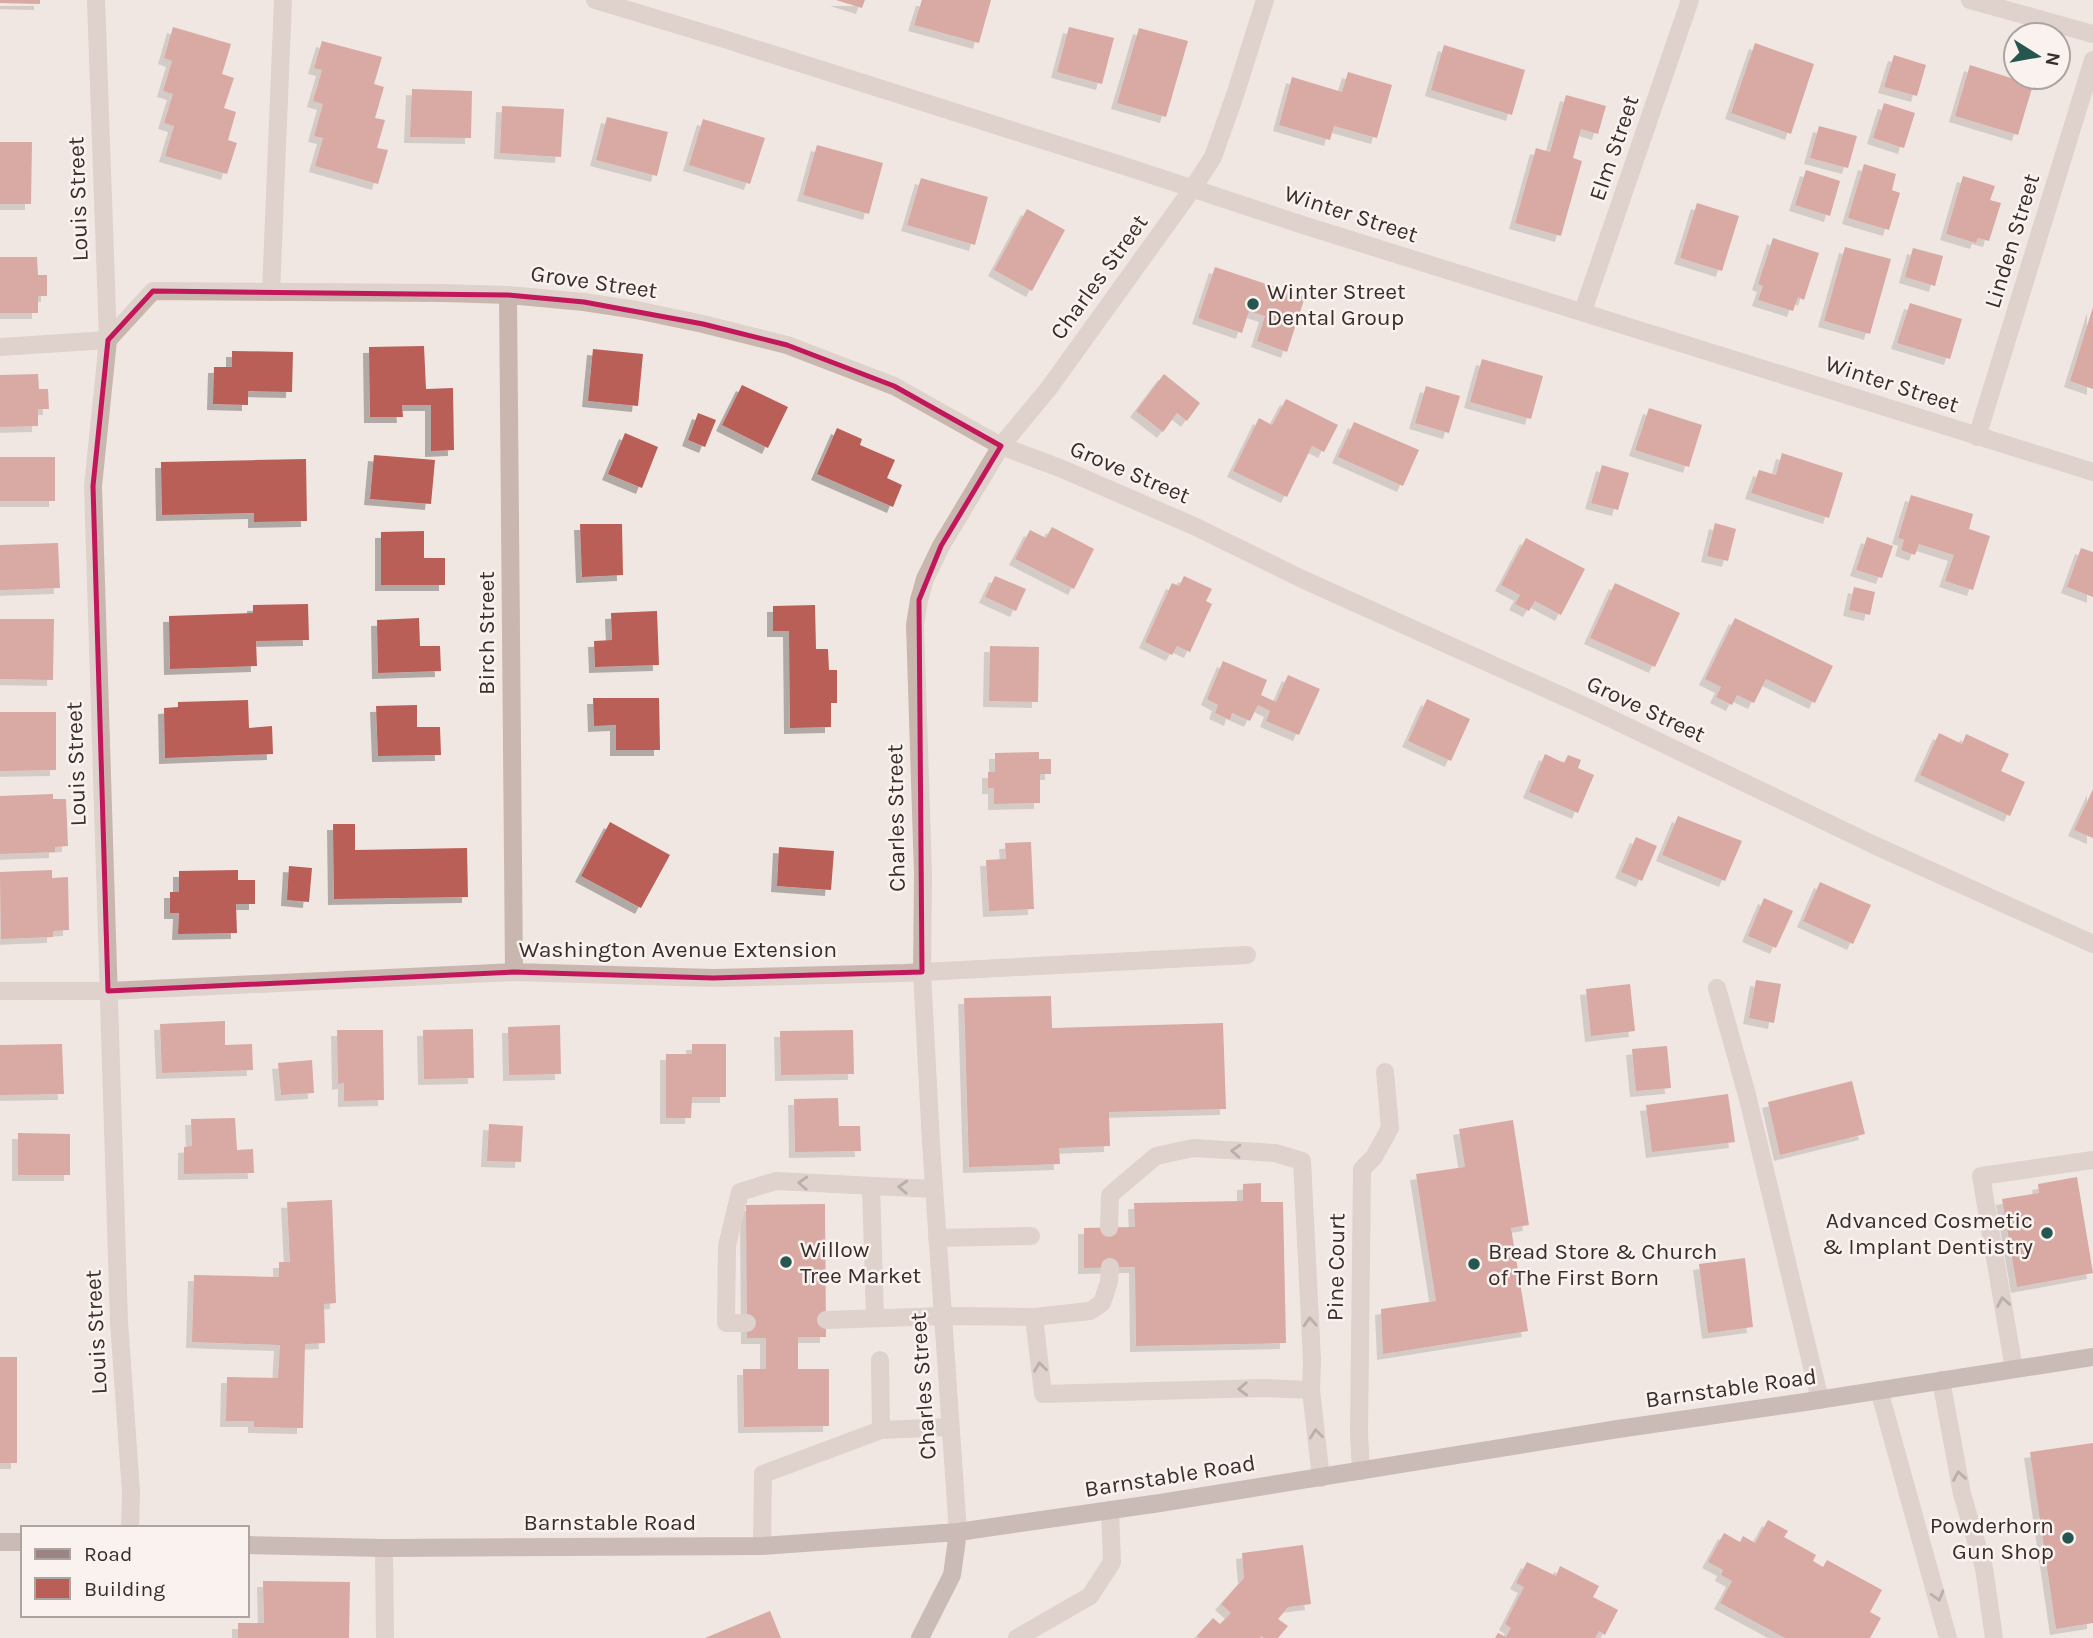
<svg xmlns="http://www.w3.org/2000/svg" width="2093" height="1638" font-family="Karla,sans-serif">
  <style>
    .building { fill: #ba5e58; filter: url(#shadow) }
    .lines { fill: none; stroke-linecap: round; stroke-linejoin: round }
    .service { stroke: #c9b6af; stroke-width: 18 }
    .minor { stroke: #c9b6af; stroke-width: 18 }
    .tertiary { stroke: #c9b6af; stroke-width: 18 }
    .secondary { stroke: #9c8580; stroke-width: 18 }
    .oneway { stroke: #796b67 }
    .marked { fill: none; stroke: #c2185b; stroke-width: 5; stroke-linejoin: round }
    .poi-dot { fill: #255650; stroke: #f9f2ee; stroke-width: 2.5 }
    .labels { text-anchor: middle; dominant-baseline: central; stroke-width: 5; stroke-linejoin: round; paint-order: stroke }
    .street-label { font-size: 23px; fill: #382e2c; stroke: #f9f2ee }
    .poi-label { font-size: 23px; fill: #382e2c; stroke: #f9f2ee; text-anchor: start }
  </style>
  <defs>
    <filter id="shadow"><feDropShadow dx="-6" dy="6" stdDeviation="0" flood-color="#0004"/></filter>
  </defs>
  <rect width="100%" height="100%" fill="#f1e7e2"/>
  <!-- building -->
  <path class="building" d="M0,0h40v4l-40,-1z
    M836,0h29l-3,8z
    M922,0h69l-12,43 -65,-18z
    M173,27l58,17 -9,30 12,4 -10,30 12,4 -8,28 9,3 -10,31 -62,-18 9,-30 -10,-3 9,-29 -10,-3 9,-30 -8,-3z
    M1069,27l45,11 -12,46 -45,-12z
    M1139,28l49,13 -22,76 -49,-14z
    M322,41l60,16 -8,27 10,3 -9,31 10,2 -8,28 11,2 -10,34 -63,-18 8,-28 -9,-2 9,-32 -10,-3 9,-31 -8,-2z
    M1755,43l59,21 -23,70 -60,-21z
    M1444,45l81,25 -13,45 -81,-25z
    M1894,55l32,10 -9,31 -33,-9z
    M1970,65l63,20 -15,50 -63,-19z
    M1348,72l44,13 -15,53 -43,-12 -4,14 -51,-15 13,-48 50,15z
    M412,89l60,2 -1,47 -61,-1z
    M1566,95l40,11 -8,28 -17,-5 -8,29 9,3 -21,75 -46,-13 21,-75 14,4z
    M1884,103l31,10 -11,35 -31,-10z
    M502,106l62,3 -3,48 -61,-4z
    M607,117l61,15 -11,44 -61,-16z
    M703,119l62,19 -15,46 -61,-19z
    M1819,126l38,10 -9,32 -38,-10z
    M0,142h32l-1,62h-31z
    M817,145l66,18 -14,51 -66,-19z
    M1864,164l32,10 -4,16 8,3 -11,37 -41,-12z
    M1806,170l34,11 -10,35 -35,-11z
    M1963,176l32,10 -5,14 11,3 -12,38 -11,-3 -2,5 -30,-9z
    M921,178l67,19 -13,48 -68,-20z
    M1697,203l42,13 -17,55 -42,-13z
    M1027,209l38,21 -33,61 -38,-21z
    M1773,238l46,15 -15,47 -6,-3 -5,14 -35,-11 5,-14 -5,-2z
    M1845,247l46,12 -21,75 -46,-13z
    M1913,248l30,8 -8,30 -30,-9z
    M0,257h37l1,18h9v21h-9v17h-38z
    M1215,267l90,30 -18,55 -30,-11 8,-25 -16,-5 -7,22 -44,-15z
    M1910,303l52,16 -12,40 -53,-16z
    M2093,307v82l-23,-8z
    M424,346l2,43 27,-1 1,62 -23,1v-46h-29l1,12h-33l-1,-70z
    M593,349l50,5 -5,52 -50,-5z
    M232,351l61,1 -1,40 -44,-1v14l-35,-1 1,-37h18z
    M1482,359l61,17 -12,43 -61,-17z
    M38,374l1,15h9l1,20h-11v17l-38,1v-52z
    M1164,374l36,29 -13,18 -10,-8 -14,19 -27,-21z
    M742,385l46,22 -20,41 -46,-23z
    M1426,386l34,10 -11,37 -34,-10z
    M1286,399l52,26 -14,27 -12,-6 -25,51 -54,-26 26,-53 13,7z
    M1649,408l53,17 -13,42 -54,-17z
    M698,413l18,7 -11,27 -17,-7z
    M1354,422l65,28 -16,36 -65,-29z
    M837,428l25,11 -2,6 35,15 -8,18 15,7 -9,22 -76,-33z
    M625,433l33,14 -16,41 -34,-14z
    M1782,453l61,20 -14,45 -78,-25 8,-23 17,5z
    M374,455l61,5 -4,44 -61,-5z
    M0,457h55v44h-55z
    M306,459l1,62 -53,1v-9l-92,2 -1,-53z
    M1602,465l27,8 -11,37 -27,-7z
    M1911,495l62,19 -4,15 21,7 -17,54 -28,-9 9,-26 -35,-11 -4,11 -14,-5 3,-10 -6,-2z
    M1715,523l21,6 -8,32 -21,-5z
    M580,524h42l1,51 -41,2z
    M1052,527l42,22 -20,40 -59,-30 15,-29 16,8z
    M424,531v27h21v27h-64v-53z
    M1867,537l26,9 -11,32 -26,-8z
    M1526,538l59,31 -24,46 -26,-14 -6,10 -14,-7 5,-9 -19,-10z
    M58,543l2,45 -60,2v-45z
    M2081,548l12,4v45l-26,-10z
    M995,576l31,13 -10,22 -31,-14z
    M1184,576l28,13 -6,12 6,3 -22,48 -13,-6 -5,9 -27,-13 27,-59 7,3z
    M1615,583l65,30 -25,54 -65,-29z
    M1854,587l21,5 -5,23 -21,-5z
    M308,604l1,36 -53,1 1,25 -87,3 -1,-53 84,-3v-8z
    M815,605l1,44h12l1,21h8v33h-6v24l-41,1 -1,-97h-16v-25z
    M657,611l2,54 -64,2 -1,-26 18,-1 -1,-27z
    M419,618l1,28h20l1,25 -63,2 -1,-53z
    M1735,618l98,48 -18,37 -49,-24 -12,24 -17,-8 -5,10 -16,-8 5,-10 -16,-8z
    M0,619h54l-1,61 -53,-1z
    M990,646l49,1 -1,55 -49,-1z
    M1223,661l44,19 -6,15 15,7 12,-27 32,14 -21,46 -33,-14 4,-10 -12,-6 -8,16 -18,-8 -2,7 -15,-7 3,-8 -11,-6z
    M593,698h66l1,52h-44v-25l-22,1z
    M1427,699l43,20 -19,42 -43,-20z
    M248,700l1,28 23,-2 1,28 -108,4 -1,-50 14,-1v-5z
    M417,705v22h23l1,28 -63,1 -2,-50z
    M0,712h56v58l-56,1z
    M1939,733l23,11 4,-10 43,20 -8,17 24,11 -15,34 -90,-41z
    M1039,752v7h12v15h-11v29l-46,1v-16h-6v-16h7v-19z
    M1545,754l19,9 4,-8 13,5 -3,8 16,7 -16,38 -49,-21z
    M2093,789v49l-19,-8z
    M53,794v5h13l2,47 -13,1v5l-55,2v-58z
    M1678,816l64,25 -17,40 -63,-26z
    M610,822l60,33 -29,53 -60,-32z
    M333,824h22v26l112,-2 1,49 -134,2z
    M1636,837l21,9 -15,35 -21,-9z
    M1031,842l3,67 -45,2 -3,-51 20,-1 -1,-16z
    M779,847l55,4 -3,39 -54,-4z
    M289,866l23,2 -3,34 -22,-2z
    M52,870v8l16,-1 1,53 -16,1v6l-52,2 -1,-67z
    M238,870v10h17v24h-19l1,29 -59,1 1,-21h-9v-21h9v-21z
    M1820,882l51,23 -18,39 -50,-23z
    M1764,898l29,13 -17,37 -28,-12z
    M1756,980l25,4 -7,39 -25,-5z
    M1630,984l5,47 -44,5 -5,-47z
    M1051,996l1,32 171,-5 3,86 -117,3 1,34 -51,2 1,16 -91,3 -5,-169z
    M225,1021v24l27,-1 1,26 -91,3 -2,-49z
    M560,1025l1,49 -52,1 -1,-48z
    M473,1029l1,49 -50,1 -1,-49z
    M337,1030h46l1,70 -40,1v-18l-6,1z
    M853,1030l1,44 -73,1 -1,-44z
    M62,1044l2,50 -64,1v-50z
    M692,1044h34v53h-34l-1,21h-25v-64h26z
    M1667,1046l4,42 -35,3 -4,-42z
    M312,1060l2,33 -33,2 -3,-32z
    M1852,1081l13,53 -85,21 -12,-53z
    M1728,1094l7,48 -83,10 -6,-47z
    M838,1098l1,28h21l1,25 -66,1 -1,-53z
    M235,1118l2,32 16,-1 1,24 -70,1v-27l8,-1 -1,-27z
    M1513,1120l16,105 -18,3 17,103 -145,23 -2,-45 55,-8 -20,-127 49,-7 -6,-38z
    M489,1124l34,2 -2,36 -34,-1z
    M18,1133l52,1v41h-52z
    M2077,1177l16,96 -76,14 -15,-88 37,-6 -1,-9z
    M1261,1183v19h22l3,141 -150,3 -1,-79 -51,1v-40l51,-1 -1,-24 109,-2v-17z
    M332,1200l4,103 -12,1 1,39 -20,1 -2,84 -49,-1v-6h-28l1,-44 51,1 2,-33 -88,-3 2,-67 85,2v-15h11l-3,-60z
    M825,1204l1,133h-28v32h31v57l-85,1 -1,-58h23v-31h-19l-1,-133z
    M1745,1258l8,69 -45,6 -9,-69z
    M0,1357h17v106h-17z
    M2093,1443v180l-37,6 -26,-177z
    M1768,1520l20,11 -4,6 32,18 -3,6 10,6 4,-7 55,30 -12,22 11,6 -11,20h-85l-65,-35 12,-22 -11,-6 2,-5 -15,-8 16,-29 16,9 3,-6 12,7z
    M1303,1545l8,59 -23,3 -10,12 10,7 -10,12h-14l-3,-2 -1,2h-61l-2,-2 16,-18 7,6 11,-11 -10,-9 23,-26 -2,-25z
    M1527,1562l29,14 4,-10 39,20 -6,11 25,13 -13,25 -6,-4 -4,7h-100l3,-5 8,4 5,-9 -6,-4 19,-37 -8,-4z
    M263,1581l87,1 -1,56h-111v-15h26z
    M770,1611l11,27h-76z"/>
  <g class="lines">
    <!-- service -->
    <path class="service" d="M271,292l12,-292
      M0,347l108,-7
      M1717,988l30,107 73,305
      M871,1186l4,132
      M1109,1228l1,-33 46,-39 37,-8 82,5 27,8 10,199 -1,30 10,88
      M937,1238l94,-2
      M1034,1317l9,77 222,-6 46,2
      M826,1320l117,-4 91,1 56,-6 12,-8 7,-21 1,-15
      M747,1323h-21l1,-77 13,-54 36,-11 158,8
      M880,1360l1,70
      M2014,1369l-33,-193 112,-16
      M1941,1380l21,114 22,74 10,70
      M1879,1390l69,248
      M762,1546l1,-72 118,-44 69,-3
      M1017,1638l73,-42 22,-34 -2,-52"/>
    <!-- minor -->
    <path class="minor" d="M96,0l12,340 -15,146 26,836 12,170 -1,36
      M1970,0l123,34
      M508,295l6,677
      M1583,311l107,-311
      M108,340l45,-49 291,2 64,2 76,7 52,8 67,14 84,21 107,41 107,60 59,22 136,59 106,52 289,130 283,136 219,99
      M1977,437l116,-377
      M0,991h108l406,-19 199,6 191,-5 343,-18
      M1361,1471l-2,-37 3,-265 12,-12 16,-29 -5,-56
      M384,1548l1,90"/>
    <!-- tertiary -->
    <path class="tertiary" d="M595,0l129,39 391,124 188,62 790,247
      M958,1532l-27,-389 -9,-171 1,-98 -8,-249 4,-25 6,-21 16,-33 60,-100 48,-58 144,-200 20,-31 23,-65 29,-92"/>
    <!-- secondary -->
    <path class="secondary" d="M0,1542h23
      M247,1545l137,3 378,-2 196,-14 202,-29 458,-74 187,-27 288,-45
      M920,1638l32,-63 6,-43"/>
  </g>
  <!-- one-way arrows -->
  <defs><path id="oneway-chevron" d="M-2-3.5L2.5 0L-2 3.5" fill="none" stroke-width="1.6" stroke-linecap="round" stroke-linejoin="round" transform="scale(1.75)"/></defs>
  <g class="oneway">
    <use href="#oneway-chevron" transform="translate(1236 1151) rotate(-176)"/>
    <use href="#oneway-chevron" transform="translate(803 1183) rotate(-177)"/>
    <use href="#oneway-chevron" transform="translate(903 1187) rotate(-177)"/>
    <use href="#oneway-chevron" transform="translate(2003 1302) rotate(-100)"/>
    <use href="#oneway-chevron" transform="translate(1310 1322) rotate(-93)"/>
    <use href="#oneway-chevron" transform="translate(1040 1367) rotate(-97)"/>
    <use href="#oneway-chevron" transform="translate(1243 1389) rotate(178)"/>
    <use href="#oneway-chevron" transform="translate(1316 1434) rotate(-96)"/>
    <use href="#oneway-chevron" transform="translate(1959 1476) rotate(-100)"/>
    <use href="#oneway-chevron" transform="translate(1938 1596) rotate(74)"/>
  </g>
  <!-- marked area -->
  <path d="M0 0H2093V1638H0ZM153,291l355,4 76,7 119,22 84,21 107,41 107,60 -60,100 -22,54 3,372 -209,6 -199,-6 -406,19 -15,-505 15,-146z" fill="#f1e7e2" fill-opacity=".55" fill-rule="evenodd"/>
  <path class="marked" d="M153,291l355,4 76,7 119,22 84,21 107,41 107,60 -60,100 -22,54 3,372 -209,6 -199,-6 -406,19 -15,-505 15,-146z"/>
  <!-- markers -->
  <g class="poi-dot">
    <circle cx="1253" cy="304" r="7"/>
    <circle cx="2047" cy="1233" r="7"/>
    <circle cx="786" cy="1262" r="7"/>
    <circle cx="1474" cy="1264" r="7"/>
    <circle cx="2068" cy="1538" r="7"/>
  </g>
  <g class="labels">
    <!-- street labels -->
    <g class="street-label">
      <text transform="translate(1614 148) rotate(-71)">Elm Street</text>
      <text transform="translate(78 199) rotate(-92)">Louis Street</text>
      <text transform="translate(1351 214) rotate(18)">Winter Street</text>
      <text transform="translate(2012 241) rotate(-73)">Linden Street</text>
      <text transform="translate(1099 277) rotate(-54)">Charles Street</text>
      <text transform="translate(594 282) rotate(8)">Grove Street</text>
      <text transform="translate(1892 384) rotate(18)">Winter Street</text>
      <text transform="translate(1130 472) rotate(23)">Grove Street</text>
      <text transform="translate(486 633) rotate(-90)">Birch Street</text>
      <text transform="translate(1646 709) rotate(25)">Grove Street</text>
      <text transform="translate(76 764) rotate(-92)">Louis Street</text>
      <text transform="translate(896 818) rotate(-91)">Charles Street</text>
      <text x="678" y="949">Washington Avenue Extension</text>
      <text transform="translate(1336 1267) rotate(-89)">Pine Court</text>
      <text transform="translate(96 1332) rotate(-93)">Louis Street</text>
      <text transform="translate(923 1386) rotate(-94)">Charles Street</text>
      <text transform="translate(1731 1388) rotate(-8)">Barnstable Road</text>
      <text transform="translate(1170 1476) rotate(-9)">Barnstable Road</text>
      <text x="610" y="1522">Barnstable Road</text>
    </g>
    <!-- poi labels -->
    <g class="poi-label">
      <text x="1267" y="291">Winter Street<tspan x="1267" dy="26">Dental Group</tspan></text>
      <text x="2033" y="1220" text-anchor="end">Advanced Cosmetic<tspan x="2033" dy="26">&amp; Implant Dentistry</tspan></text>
      <text x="800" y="1249">Willow<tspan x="800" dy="26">Tree Market</tspan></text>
      <text x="1488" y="1251">Bread Store &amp; Church<tspan x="1488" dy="26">of The First Born</tspan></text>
      <text x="2054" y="1525" text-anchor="end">Powderhorn<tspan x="2054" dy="26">Gun Shop</tspan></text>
    </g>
  </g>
  <!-- legend -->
  <rect x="21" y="1526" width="228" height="91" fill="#f9f2ee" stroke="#aca4a0" stroke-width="2"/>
  <rect x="35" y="1549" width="35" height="10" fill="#9c8580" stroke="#aca4a0" stroke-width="2"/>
  <text x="84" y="1561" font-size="21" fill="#382e2c">Road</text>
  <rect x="35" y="1578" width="35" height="21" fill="#ba5e58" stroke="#aca4a0" stroke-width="2"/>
  <text x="84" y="1596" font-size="21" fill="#382e2c">Building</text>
  <!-- north arrow -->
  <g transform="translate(2037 56) rotate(101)"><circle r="33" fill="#f9f2ee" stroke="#aca4a0" stroke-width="2"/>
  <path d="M0-5L12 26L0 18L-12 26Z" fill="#255650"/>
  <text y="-10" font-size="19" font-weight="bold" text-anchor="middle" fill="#382e2c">N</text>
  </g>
</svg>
